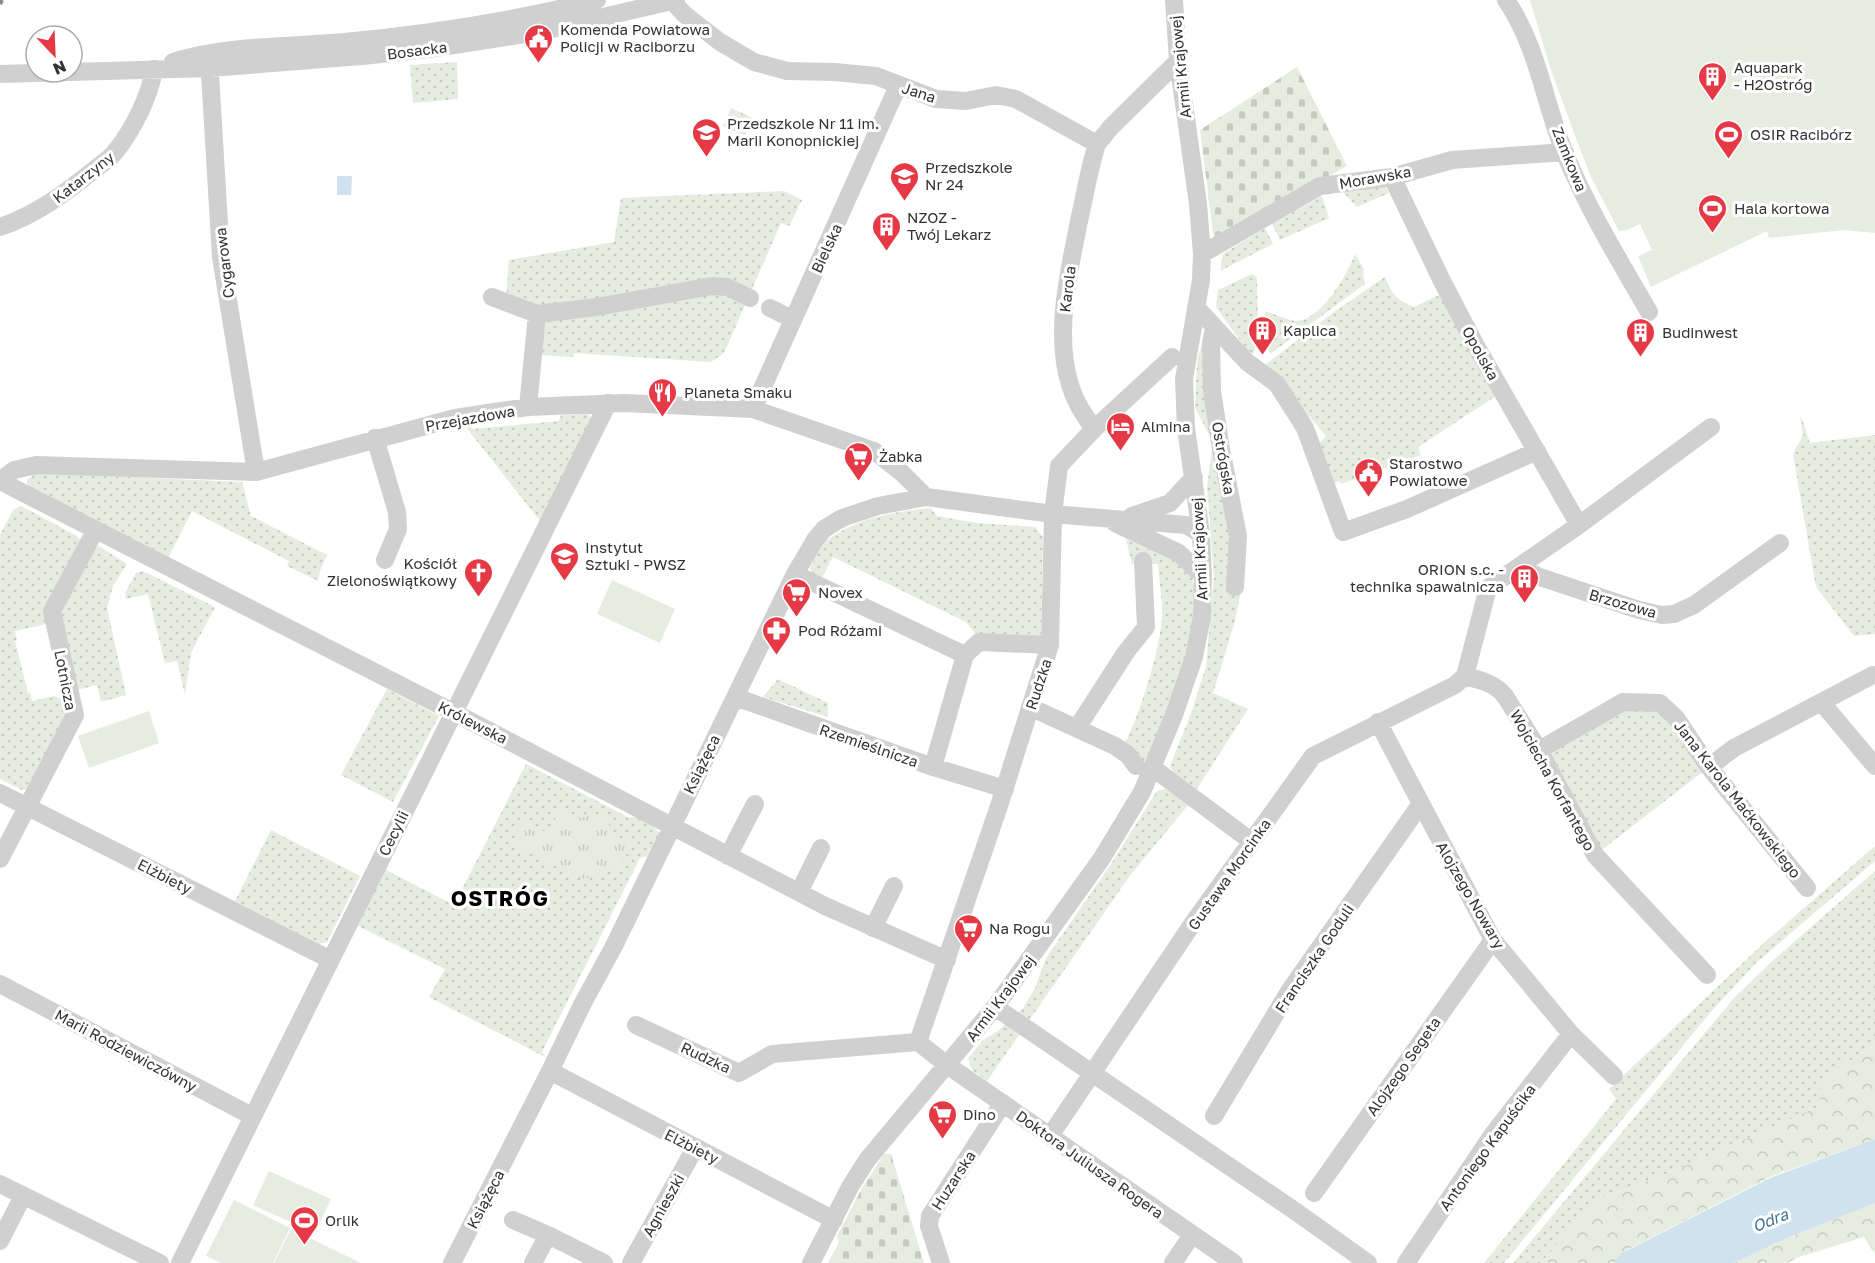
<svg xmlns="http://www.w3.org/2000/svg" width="1875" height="1263" font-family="'Golos Text',sans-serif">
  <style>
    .grass { fill: url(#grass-dots) }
    .forest { fill: url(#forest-crowns) }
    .cemetery { fill: url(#cemetery-stones) }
    .park { fill: url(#park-tufts) }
    .pitch { fill: #e6ecdf }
    .water { fill: #cfe2ee }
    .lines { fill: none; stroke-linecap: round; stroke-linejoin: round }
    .minor { stroke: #d0d0d0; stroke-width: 18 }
    .rail { stroke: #888; stroke-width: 4; stroke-dasharray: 6 4.5; stroke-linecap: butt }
    .labels { text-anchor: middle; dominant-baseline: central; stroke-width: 6; stroke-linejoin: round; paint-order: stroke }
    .poi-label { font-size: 15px; fill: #333; stroke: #fff; text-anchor: start }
    .street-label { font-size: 15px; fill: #333; stroke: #fff }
    .water-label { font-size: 16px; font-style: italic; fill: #3f7597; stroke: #fff }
    .district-label { font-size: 21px; font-weight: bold; letter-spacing: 1.5px; fill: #000; stroke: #fff }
  </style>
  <defs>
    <pattern id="grass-dots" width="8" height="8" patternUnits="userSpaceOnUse" patternTransform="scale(1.5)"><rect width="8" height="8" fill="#e6ecdf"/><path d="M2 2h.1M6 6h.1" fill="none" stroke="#c6cbc0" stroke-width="1.8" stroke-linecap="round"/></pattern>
    <pattern id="forest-crowns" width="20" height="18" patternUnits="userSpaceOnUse" patternTransform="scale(1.5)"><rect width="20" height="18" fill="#e6ecdf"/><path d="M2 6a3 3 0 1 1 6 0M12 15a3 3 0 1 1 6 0" fill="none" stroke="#c6cbc0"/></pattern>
    <pattern id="cemetery-stones" width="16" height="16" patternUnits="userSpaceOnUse" patternTransform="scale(1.5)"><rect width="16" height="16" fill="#e6ecdf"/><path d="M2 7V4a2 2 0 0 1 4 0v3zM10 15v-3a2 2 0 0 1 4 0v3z" fill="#c6cbc0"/></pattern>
    <pattern id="park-tufts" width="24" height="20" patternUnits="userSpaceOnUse" patternTransform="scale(1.5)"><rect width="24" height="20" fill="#e6ecdf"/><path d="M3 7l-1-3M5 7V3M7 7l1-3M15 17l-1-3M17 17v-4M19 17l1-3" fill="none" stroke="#c6cbc0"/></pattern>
  </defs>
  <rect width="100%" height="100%" fill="#fff"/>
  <!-- grass -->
  <path class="grass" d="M457,62l1,37 -45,4 -3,-38z
    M1384,184l5,9 -32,14 -16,-17z
    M784,191l18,9 -13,26 -8,-3 -57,130 -13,9 -137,-9 -1,4 -33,-2 2,-25 -36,-32 3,-38 105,-18 7,-44z
    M1322,196l7,22 -49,22 -8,-16z
    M1265,228l8,16 -53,27 3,-17z
    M1355,254l9,15 -1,6 2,9 -95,70 -4,-15 -1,-28c7,2 25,10 32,10 25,-2 50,-46 58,-67z
    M1252,274l5,3 1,49 -5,8 -1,7 4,6 -3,7 -6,-4 -31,-43 2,-17z
    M1385,277c7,18 11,22 29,30l27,-13 55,102 -78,51 3,8 -80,29 -1,-3 -10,3 -13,-38 9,-10 -61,-71 69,-53z
    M1205,332l36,258 -6,31 -22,72 35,16 -51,80 -24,-17 -3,-6 22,-55 14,-45 8,-90 -7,-89 6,-45 -18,-34 2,-46z
    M562,413l2,2 23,-2 4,5 -51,103 -78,-99 11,7 86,-8z
    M1800,413l10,30 65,-8v199l-21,2 -38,-49 -23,-133 10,-19z
    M35,473l207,9 9,34 76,39 -7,16 -2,10 -31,-15 2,-5 -97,-50 -24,47 -139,-69 -2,-9z
    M21,506l56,30 3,4 -33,84 -32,7 2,9 -2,1 13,52h2l2,8 22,-5 13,5 1,11 -38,76 -8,2 -22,-11v-244l13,-25z
    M931,508l6,8 40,7 58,4 8,10 -2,101 -63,-1 -12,-15 -133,-65 -12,22 -9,-5 -2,-6c5,-9 9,-21 18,-28 28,-22 69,-29 103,-32z
    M1126,539c17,7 50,15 62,30 18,23 -4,95 -13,122 -8,24 -21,48 -31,72l-21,-16c16,-29 36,-94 39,-128 1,-18 -3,-37 -4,-55h-26z
    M99,546l28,18 -14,22 -6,22 19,87 -25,7 -4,-17 -21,5 -17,-75 34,-66z
    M143,571l72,36 -24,46 -6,42 -8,-34 -12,2 -17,-69 -22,5 -1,-6 11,-20z
    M778,679l50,24v14l-65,-20z
    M387,689l52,27 -46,86 -52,-27z
    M1623,702l37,1 49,64 -114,88 -56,-105z
    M526,764l102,53c13,-1 25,7 32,17l-10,22 -10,2 -98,194 5,6 -118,-61 16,-28 -89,-44 28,-56 70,36z
    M1166,789l22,16 -59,72 -142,204 -15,-11 -4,-12 15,-18 15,-9 25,-23 12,-20 11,-30 65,-94 46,-73z
    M271,830l89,46 -33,66 -8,2 -84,-43z
    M1875,846v15l-119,102 -47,51 -205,249h-20l132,-164 -7,-10 156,-147z
    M1875,871v174l-42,27 -13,34 -146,65 -78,29 -55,63h-28l221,-265 36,-35z"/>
  <!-- forest -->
  <path class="forest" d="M1875,1045v94l-105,38 -143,73 -12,13h-74l55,-63 78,-29 146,-65v-17l13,-17z
    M1875,1202v52l-11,-17 -65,20 -12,6h-53l57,-27z"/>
  <!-- cemetery -->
  <path class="cemetery" d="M1297,67l50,99 -133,75 -14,-111z
    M884,1154h7l33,109h-96l11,-21 -2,-6 25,-48z"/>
  <!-- park -->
  <path class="park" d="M731,108l22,10 -8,18 -22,-10z
    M561,808l19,10 13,-3 3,2 5,-2 6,4 6,16 21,9 -17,24 -33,11 -35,-16 -12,-9 -14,-3 -10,-10 10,-20 25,12z"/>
  <!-- pitch -->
  <path class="pitch" d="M1530,0h345v233l-31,-3 -75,8 -2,-7 -116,56 -13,-31 14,-6 -12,-26 -13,6 -8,1 -28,-54 -14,-36 -26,-71z
    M612,580l63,29 -15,34 -63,-29z
    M149,711l10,32 -70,25 -11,-32z
    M269,1171l62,28 -16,34 -62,-28z
    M234,1200l56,28 -17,35h-52l-15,-7z
    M291,1229l70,34h-87z"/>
  <!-- water -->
  <path class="water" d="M337,176h15l-1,19h-14z
    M1875,1139v64l-84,33 -57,27h-121l9,-10 148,-75z"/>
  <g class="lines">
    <!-- minor -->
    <path class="minor" d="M1506,0c32,47 38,102 59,154 23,55 54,106 84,158
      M672,1l12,13 36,28 34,20 33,9 48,1 41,4 60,23 30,2 30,-6 20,4 81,45 14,-17 67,-66
      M209,57l12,200 35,215
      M173,62c50,-17 118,-15 171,-20 85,-8 170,-21 253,-42
      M0,74l210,-6 152,-12 66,-7 111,-17 137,-32
      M1392,177l50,104 34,65 103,179
      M0,227c36,-12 65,-34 94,-57 7,-6 16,-11 21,-18 18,-22 35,-56 39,-83
      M1202,254l118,-68 72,-9 60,-17 113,-8
      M492,297l45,17
      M1196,307l51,55 30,22 28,44 38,104 64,-23 130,-58
      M770,308l22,11
      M1214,328l-3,16 1,47 9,58 17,87 -3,51
      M1172,357l-78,72 -35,37 -6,48 -3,131 -51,161 -81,236 29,23 287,198
      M528,407l9,-93 60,-7 115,-21 15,1 23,11
      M753,409l145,-323
      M1094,429c-10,-14 -19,-27 -24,-44 -16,-52 -1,-113 9,-164 6,-26 10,-52 18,-77
      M375,438l22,74 1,17 -13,31
      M0,481l453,231 372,194 122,54
      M0,481l14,-11 22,-5 220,7 199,-54 73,-11 96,-4 129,6 121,42 28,22 24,24
      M1132,516l38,-13 24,-26
      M1115,523l64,30 24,23
      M1521,566l16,10 102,34 23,5 12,-1 20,-9 86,-62
      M795,574l170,81
      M1465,676c15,4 30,7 40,20l34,54 56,105 112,120
      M1465,676l23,-88 91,-63 132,-98
      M735,697l198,70 72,22
      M1822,703l53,63
      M1030,707l85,39 13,9 8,11
      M1378,722l115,218 78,94 43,42
      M1077,728l49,-76 20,-25 -3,-66
      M1539,750l84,-48 37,1 16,15 33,49 98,121
      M933,767l32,-112 14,-13 71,3
      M1709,767l25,-19 139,-73
      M1153,768l98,73
      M0,793l331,167
      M728,856l27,-52
      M0,859l75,-144 -23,-104 43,-80
      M799,892l22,-44
      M873,928l21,-42
      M0,984l252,132
      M995,1007l300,204 73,52
      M636,1025l103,48 33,-19 146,-12
      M550,1071l284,149
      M1214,1116l76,-126 130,-185
      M1050,1136l143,-213 120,-167 142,-71 10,-9
      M0,1184l160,79
      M1314,1193l179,-253
      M513,1220l35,15
      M0,1241l23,-45
      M180,1263l428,-860
      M452,1263l98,-192 33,-68 31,-57 181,-372 20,-34 9,-11 18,-11 36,-12 48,-9 127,17 133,11 15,9
      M533,1263l15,-28 56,28
      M631,1263l64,-115
      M811,1263l39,-76 17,-27 128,-153 107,-149 40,-66 32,-77 20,-58 8,-41 1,-40 -2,-42 -15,-106 -2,-49 17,-99 1,-26 -4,-50 -20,-143 -4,-61
      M941,1263l-12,-37 1,-10 73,-113
      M1173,1263l19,-28
      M1406,1263l87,-129 78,-100"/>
    <!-- rail -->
    <path class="rail" d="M0,4l2,-4"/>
  </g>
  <!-- icons -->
  <defs>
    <symbol id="civic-pin" viewBox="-11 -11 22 30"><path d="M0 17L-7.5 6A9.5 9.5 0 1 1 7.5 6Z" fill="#e63946" stroke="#fff"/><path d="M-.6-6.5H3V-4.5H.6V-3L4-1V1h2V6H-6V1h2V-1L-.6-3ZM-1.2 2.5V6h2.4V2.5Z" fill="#fff"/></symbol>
    <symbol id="building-pin" viewBox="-11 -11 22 30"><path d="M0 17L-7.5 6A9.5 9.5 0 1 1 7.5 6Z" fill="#e63946" stroke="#fff"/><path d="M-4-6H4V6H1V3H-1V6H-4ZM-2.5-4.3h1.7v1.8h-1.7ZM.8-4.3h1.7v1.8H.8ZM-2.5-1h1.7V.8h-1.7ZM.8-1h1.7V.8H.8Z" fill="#fff"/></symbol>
    <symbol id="school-pin" viewBox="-11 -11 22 30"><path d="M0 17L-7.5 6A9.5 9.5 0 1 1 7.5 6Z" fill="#e63946" stroke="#fff"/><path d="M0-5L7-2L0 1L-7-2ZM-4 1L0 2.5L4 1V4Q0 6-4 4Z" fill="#fff"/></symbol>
    <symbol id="stadium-pin" viewBox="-11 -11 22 30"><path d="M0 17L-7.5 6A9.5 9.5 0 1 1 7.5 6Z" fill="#e63946" stroke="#fff"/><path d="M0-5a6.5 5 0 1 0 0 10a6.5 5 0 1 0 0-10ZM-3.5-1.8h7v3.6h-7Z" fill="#fff"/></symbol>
    <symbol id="restaurant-pin" viewBox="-11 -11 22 30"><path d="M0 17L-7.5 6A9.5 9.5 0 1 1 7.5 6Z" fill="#e63946" stroke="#fff"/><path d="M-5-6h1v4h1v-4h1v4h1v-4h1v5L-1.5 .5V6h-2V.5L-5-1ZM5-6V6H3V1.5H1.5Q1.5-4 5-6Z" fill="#fff"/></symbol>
    <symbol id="hotel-pin" viewBox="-11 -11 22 30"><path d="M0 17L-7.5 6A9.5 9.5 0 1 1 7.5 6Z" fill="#e63946" stroke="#fff"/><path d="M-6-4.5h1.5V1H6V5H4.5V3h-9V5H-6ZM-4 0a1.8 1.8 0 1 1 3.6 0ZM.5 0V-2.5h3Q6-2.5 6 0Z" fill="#fff"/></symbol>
    <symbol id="supermarket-pin" viewBox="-11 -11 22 30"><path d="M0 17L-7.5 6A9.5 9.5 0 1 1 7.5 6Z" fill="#e63946" stroke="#fff"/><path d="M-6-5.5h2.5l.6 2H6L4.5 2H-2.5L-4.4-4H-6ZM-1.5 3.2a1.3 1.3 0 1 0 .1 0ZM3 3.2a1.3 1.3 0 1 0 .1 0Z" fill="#fff"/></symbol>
    <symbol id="university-pin" viewBox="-11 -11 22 30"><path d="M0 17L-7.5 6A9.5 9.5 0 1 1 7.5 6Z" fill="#e63946" stroke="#fff"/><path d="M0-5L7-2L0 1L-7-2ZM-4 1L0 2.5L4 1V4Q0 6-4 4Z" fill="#fff"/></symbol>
    <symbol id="church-pin" viewBox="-11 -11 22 30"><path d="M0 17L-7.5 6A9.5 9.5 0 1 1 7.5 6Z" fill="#e63946" stroke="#fff"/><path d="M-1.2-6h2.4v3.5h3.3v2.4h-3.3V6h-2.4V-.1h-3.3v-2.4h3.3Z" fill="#fff"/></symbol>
    <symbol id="pharmacy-pin" viewBox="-11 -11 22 30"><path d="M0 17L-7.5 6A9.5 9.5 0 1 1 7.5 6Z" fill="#e63946" stroke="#fff"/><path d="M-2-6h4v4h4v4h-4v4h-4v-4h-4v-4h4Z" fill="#fff"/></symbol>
  </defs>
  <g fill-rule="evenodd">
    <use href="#civic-pin" x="522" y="22" width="33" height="45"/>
    <use href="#building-pin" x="1696" y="60" width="33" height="45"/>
    <use href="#school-pin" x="690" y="116" width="33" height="45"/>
    <use href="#stadium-pin" x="1712" y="118" width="33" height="45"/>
    <use href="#school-pin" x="888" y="160" width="33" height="45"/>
    <use href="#stadium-pin" x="1696" y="192" width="33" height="45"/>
    <use href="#building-pin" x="870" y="210" width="33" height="45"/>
    <use href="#building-pin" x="1246" y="314" width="33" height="45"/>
    <use href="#building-pin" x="1624" y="316" width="33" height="45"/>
    <use href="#restaurant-pin" x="646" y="376" width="33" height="45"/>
    <use href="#hotel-pin" x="1104" y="410" width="33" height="45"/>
    <use href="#supermarket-pin" x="842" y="440" width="33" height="45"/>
    <use href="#civic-pin" x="1352" y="456" width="33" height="45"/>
    <use href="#university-pin" x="548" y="540" width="33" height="45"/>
    <use href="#church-pin" x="462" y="556" width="33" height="45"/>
    <use href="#building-pin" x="1508" y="562" width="33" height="45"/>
    <use href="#supermarket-pin" x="780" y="576" width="33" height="45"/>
    <use href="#pharmacy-pin" x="760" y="614" width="33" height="45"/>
    <use href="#supermarket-pin" x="952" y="912" width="33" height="45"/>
    <use href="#supermarket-pin" x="926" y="1098" width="33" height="45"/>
    <use href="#stadium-pin" x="288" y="1204" width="33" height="45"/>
  </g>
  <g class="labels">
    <!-- poi labels -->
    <g class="poi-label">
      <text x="560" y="29">Komenda Powiatowa<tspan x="560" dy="17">Policji w Raciborzu</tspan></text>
      <text x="1734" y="67">Aquapark<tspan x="1734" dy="17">- H2Ostróg</tspan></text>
      <text x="727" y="123">Przedszkole Nr 11 im.<tspan x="727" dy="17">Marii Konopnickiej</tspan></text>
      <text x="1750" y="134">OSIR Racibórz</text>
      <text x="925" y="167">Przedszkole<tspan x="925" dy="17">Nr 24</tspan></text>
      <text x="1734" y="208">Hala kortowa</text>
      <text x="907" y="217">NZOZ -<tspan x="907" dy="17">Twój Lekarz</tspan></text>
      <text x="1283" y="330">Kaplica</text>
      <text x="1662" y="332">Budinwest</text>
      <text x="684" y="392">Planeta Smaku</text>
      <text x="1141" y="426">Almina</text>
      <text x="879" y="456">Żabka</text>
      <text x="1389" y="463">Starostwo<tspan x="1389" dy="17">Powiatowe</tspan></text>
      <text x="585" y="547">Instytut<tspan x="585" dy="17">Sztuki - PWSZ</tspan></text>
      <text x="457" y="563" text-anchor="end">Kościół<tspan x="457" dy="17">Zielonoświątkowy</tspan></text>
      <text x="1504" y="569" text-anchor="end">ORION s.c. -<tspan x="1504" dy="17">technika spawalnicza</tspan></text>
      <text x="818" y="592">Novex</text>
      <text x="798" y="630">Pod Różami</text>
      <text x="989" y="928">Na Rogu</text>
      <text x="963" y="1114">Dino</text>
      <text x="325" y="1220">Orlik</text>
    </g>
    <!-- street labels -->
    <g class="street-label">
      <text transform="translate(417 50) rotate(-7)">Bosacka</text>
      <text transform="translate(1180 67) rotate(-96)">Armii Krajowej</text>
      <text transform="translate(919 92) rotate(18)">Jana</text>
      <text transform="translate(1570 159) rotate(68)">Zamkowa</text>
      <text transform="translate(83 177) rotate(-38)">Katarzyny</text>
      <text transform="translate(1375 177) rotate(-10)">Morawska</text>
      <text transform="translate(826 248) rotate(-65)">Bielska</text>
      <text transform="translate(224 263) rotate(-97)">Cygarowa</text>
      <text transform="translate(1067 289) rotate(-83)">Karola</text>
      <text transform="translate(1481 353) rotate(61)">Opolska</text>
      <text transform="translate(470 418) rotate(-10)">Przejazdowa</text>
      <text transform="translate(1224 458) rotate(80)">Ostrógska</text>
      <text transform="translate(1199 549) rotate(-93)">Armii Krajowej</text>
      <text transform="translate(1623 603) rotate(16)">Brzozowa</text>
      <text transform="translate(66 680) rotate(79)">Lotnicza</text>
      <text transform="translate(1038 684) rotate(-72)">Rudzka</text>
      <text transform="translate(473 722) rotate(27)">Królewska</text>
      <text transform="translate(869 745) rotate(19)">Rzemieślnicza</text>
      <text transform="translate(701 764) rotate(-64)">Książęca</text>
      <text transform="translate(1553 780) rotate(61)">Wojciecha Korfantego</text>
      <text transform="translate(1738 799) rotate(52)">Jana Karola Maćkowskiego</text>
      <text transform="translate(393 833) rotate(-64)">Cecylii</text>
      <text transform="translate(1229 874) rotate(-55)">Gustawa Morcinka</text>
      <text transform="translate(165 876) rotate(27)">Elżbiety</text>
      <text transform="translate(1471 895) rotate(60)">Alojzego Nowary</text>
      <text transform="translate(1314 958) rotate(-56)">Franciszka Goduli</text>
      <text transform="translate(1000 998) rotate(-53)">Armii Krajowej</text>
      <text transform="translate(126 1050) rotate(28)">Marii Rodziewiczówny</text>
      <text transform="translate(706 1057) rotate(25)">Rudzka</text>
      <text transform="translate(1403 1066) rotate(-55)">Alojzego Segeta</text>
      <text transform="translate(692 1146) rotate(27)">Elżbiety</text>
      <text transform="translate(1487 1147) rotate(-54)">Antoniego Kapuścika</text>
      <text transform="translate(1090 1164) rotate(35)">Doktora Juliusza Rogera</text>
      <text transform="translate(953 1180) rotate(-57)">Huzarska</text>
      <text transform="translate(485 1199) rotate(-63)">Książęca</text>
      <text transform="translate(663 1205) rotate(-61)">Agnieszki</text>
    </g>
    <!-- water labels -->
    <g class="water-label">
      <text transform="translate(1770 1220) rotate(-22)">Odra</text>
    </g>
    <!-- district labels -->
    <g class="district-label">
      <text x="500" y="898">OSTRÓG</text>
    </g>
  </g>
  <!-- north arrow -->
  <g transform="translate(54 54) rotate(157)"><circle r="28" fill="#ffffff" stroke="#adadad" stroke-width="1.5"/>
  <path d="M0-4.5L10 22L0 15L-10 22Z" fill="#e63946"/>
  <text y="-9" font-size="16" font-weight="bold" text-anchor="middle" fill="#333333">N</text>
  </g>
</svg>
